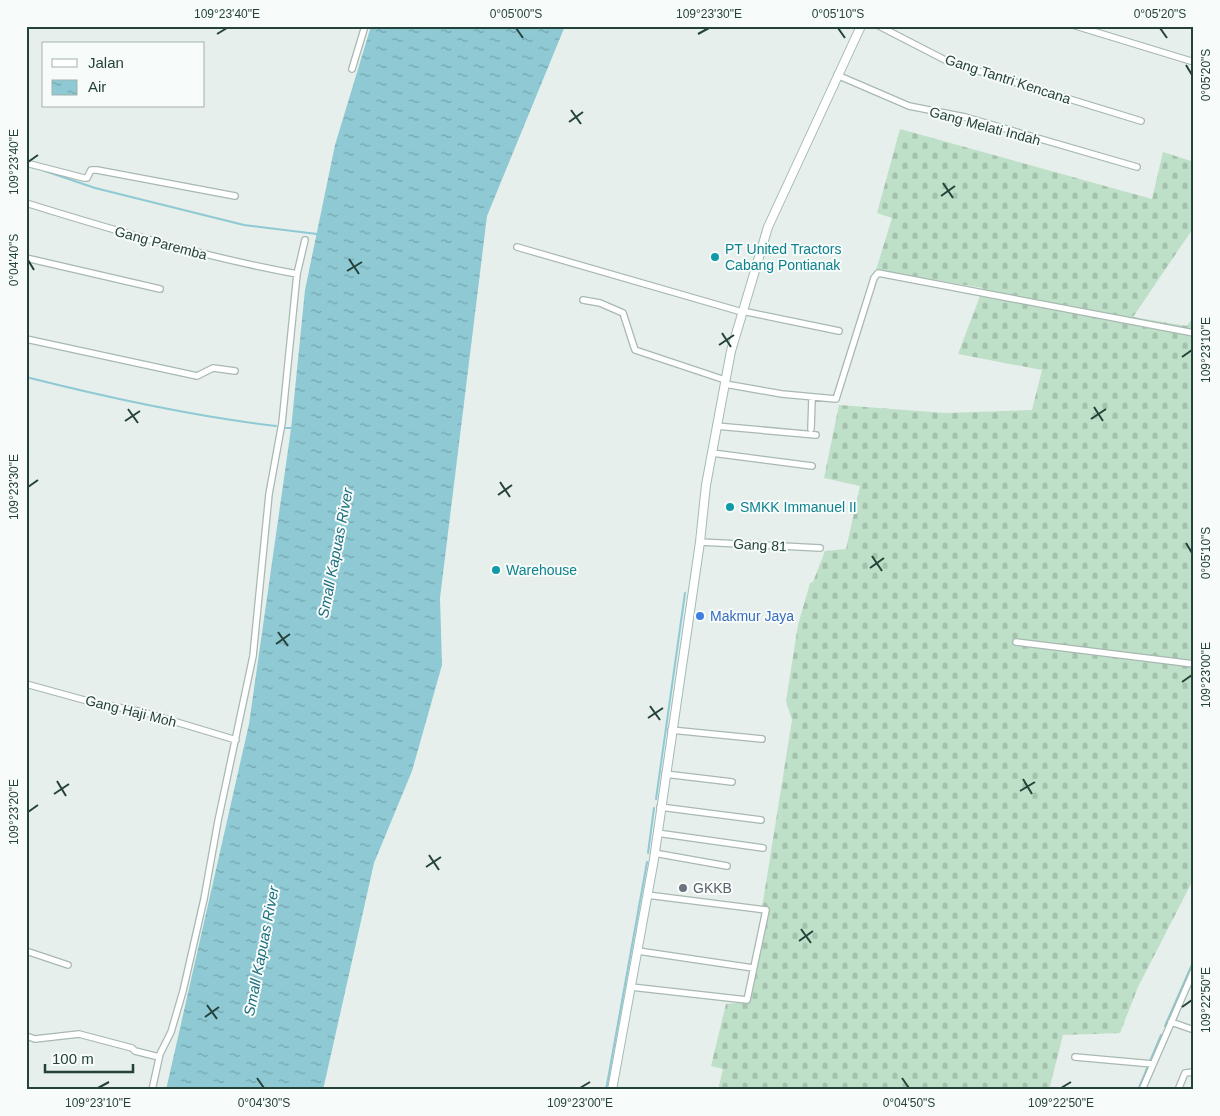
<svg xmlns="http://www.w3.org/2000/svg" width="1220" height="1116" font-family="Helvetica,sans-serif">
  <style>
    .cemetery { fill: url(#cemetery-stones) }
    .water { fill: url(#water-ripples) }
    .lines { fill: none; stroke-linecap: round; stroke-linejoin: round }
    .stream { stroke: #8ec9d4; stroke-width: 2 }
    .minor-casing { stroke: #a8b8b2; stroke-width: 8 }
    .secondary-casing { stroke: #a4bbb3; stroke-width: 10 }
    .minor { stroke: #fff; stroke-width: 5.5 }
    .secondary { stroke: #fff; stroke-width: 8 }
    .ticks { fill: none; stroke: #24423a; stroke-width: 2 }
    .culture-dot { fill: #0f9aa8; stroke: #f7fbf9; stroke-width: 2 }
    .shop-dot { fill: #3f7fe0; stroke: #f7fbf9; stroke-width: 2 }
    .worship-dot { fill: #6b7280; stroke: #f7fbf9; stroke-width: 2 }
    .labels { text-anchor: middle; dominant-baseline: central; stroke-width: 4; stroke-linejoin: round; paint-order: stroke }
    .street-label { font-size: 14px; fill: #24423a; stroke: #f7fbf9 }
    .culture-label { font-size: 14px; fill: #0d838f; stroke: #f7fbf9; text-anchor: start }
    .shop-label { font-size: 14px; fill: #366cbe; stroke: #f7fbf9; text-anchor: start }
    .worship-label { font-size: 14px; fill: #5b616d; stroke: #f7fbf9; text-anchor: start }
    .water-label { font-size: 15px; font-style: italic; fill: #1c6f80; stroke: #f7fbf9 }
    .neatline { fill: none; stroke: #24423a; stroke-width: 2 }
    .ticks-label { font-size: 12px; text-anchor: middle; fill: #24423a }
  </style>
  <defs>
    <pattern id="cemetery-stones" width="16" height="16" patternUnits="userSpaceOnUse" patternTransform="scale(1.25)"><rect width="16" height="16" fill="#bfe0c8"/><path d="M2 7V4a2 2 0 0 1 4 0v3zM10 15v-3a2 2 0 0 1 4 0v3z" fill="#a4c1ad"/></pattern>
    <pattern id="water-ripples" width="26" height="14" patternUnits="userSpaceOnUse" patternTransform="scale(1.25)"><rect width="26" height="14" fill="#8ec9d4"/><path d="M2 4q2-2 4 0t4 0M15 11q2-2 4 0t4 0" fill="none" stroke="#74a5ad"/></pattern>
  </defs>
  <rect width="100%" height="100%" fill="#e6efeb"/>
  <!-- cemetery -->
  <path class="cemetery" d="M900,129l252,70 11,-47 31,10v65l-61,90 54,9 7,-10v562l-56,109 -18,46 -57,2 -14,55h-331l5,-21 -12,-3 15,-62 21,-2 45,-282 -6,-19 12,-76 12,-42 3,-1 12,-31 21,-2 14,-63 -36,-8 15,-73 106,8 87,-3 10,-40 -84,-16 25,-66 -107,-18 16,-52 -15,-5z"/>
  <!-- water -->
  <path class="water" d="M371,26h194l-78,190 -47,382 2,67 -30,106 -38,92 -51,227h-157l83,-366 42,-295 14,-139 30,-145z"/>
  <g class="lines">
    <!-- stream -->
    <path class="stream" d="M42,170l53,18 149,37 73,9
      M26,377c83,21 165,39 250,49
      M286,428h6
      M656,799l29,-206
      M648,853l6,-45
      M1165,1026l29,-66
      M606,1090l41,-228
      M1138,1090l23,-55"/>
    <defs>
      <path id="minor" d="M879,26l70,36 192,59
        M1076,26l118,36
        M352,69l13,-43
        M837,75l72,31 56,11 172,50
        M26,163l58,15h3l4,-8h6l138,26
        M26,203c90,28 179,54 271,71
        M517,247l225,65
        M26,258l134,31
        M583,300l17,3 23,10 12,37 90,30
        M742,311l97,20
        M26,339l171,37 16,-8 22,3
        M725,384l57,10 54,5 38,-121 4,-5 316,60
        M716,426l100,9
        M811,429l1,-31
        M712,453l100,13
        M700,542l120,6
        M1016,642l178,22
        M26,684l69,19 48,9 93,28
        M671,730l91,9
        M665,774l67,8
        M660,807l101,13
        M657,833l106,15
        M654,853l73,13
        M26,951l42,14
        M638,951l115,17
        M631,987l116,13 19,-90 -119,-15
        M1171,1022l23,8
        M26,1036l9,3 44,-5 53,14 3,3 24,6
        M1075,1057l78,7
        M152,1090l8,-36 11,-22 12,-41 21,-92 14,-78 35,-165 16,-162 13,-71 15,-149 8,-34
        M1142,1090l52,-120
        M1178,1090l7,-17 9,-1"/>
      <path id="secondary" d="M612,1090l42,-231 46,-317 6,-57 25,-134 37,-124 93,-201"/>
    </defs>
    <!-- minor casing -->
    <use href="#minor" class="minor-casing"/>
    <!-- secondary casing -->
    <use href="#secondary" class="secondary-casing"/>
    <!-- minor -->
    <use href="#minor" class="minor"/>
    <!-- secondary -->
    <use href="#secondary" class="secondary"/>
  </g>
  <!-- ticks -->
  <path class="ticks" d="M516,28l7,10M838,28l7,10M1160,28l7,10M217,34l10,-6M698,34l11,-6M1186,65l6,10M571,110l10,14M569,122l14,-10M28,162l10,-7M943,183l10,15M941,196l14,-10M349,259l10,15M28,260l6,10M347,271l15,-9M722,333l9,14M719,345l15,-10M1182,357l10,-7M1094,407l9,14M128,409l10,14M1091,419l15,-10M125,421l15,-10M500,482l10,15M28,487l10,-7M498,495l14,-10M1186,543l6,10M872,556l10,15M870,568l14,-10M278,632l10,14M276,644l14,-10M1182,682l10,-7M650,706l10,14M648,718l15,-10M1023,779l9,15M57,781l9,15M1020,791l15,-9M54,794l15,-10M28,812l10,-7M429,855l10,15M426,867l15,-10M801,929l10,14M799,941l14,-10M207,1005l10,14M1182,1007l10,-7M205,1017l14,-10M257,1078l7,10M902,1078l7,10M98,1088l11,-6M580,1088l10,-6M1061,1088l10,-6"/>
  <!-- markers -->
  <g class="culture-dot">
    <circle cx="715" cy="257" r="5"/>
    <circle cx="730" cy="507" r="5"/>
    <circle cx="496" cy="570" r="5"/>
  </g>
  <circle class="shop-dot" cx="700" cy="616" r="5"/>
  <circle class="worship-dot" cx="683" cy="888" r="5"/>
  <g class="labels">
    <!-- street labels -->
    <g class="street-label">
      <text transform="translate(1008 79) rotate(18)">Gang Tantri Kencana</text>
      <text transform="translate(985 126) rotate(15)">Gang Melati Indah</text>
      <text transform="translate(161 243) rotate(15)">Gang Paremba</text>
      <text transform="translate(760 545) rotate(3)">Gang 81</text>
      <text transform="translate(131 711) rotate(14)">Gang Haji Moh</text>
    </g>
    <!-- culture labels -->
    <g class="culture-label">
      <text x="725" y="249">PT United Tractors<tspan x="725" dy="16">Cabang Pontianak</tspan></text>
      <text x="740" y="507">SMKK Immanuel II</text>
      <text x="506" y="570">Warehouse</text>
    </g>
    <!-- shop labels -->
    <g class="shop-label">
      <text x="710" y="616">Makmur Jaya</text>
    </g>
    <!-- worship labels -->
    <g class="worship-label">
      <text x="693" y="888">GKKB</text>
    </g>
    <!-- water labels -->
    <g class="water-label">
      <text transform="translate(335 553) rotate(-79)">Small Kapuas River</text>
      <text transform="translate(261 951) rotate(-79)">Small Kapuas River</text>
    </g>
  </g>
  <!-- border -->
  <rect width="1220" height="1116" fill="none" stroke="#f7fbf9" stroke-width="55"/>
  <!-- legend -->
  <rect x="42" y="42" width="162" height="65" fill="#f7fbf9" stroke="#a3b1ad"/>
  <rect x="52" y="59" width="25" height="8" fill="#ffffff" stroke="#a3b1ad"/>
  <text x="88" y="68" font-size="15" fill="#24423a">Jalan</text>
  <rect x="52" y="80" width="25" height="15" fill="url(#water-ripples)" stroke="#a3b1ad"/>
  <text x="88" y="92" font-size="15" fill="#24423a">Air</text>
  <!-- scale -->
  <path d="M45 1064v8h88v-8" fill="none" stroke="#24423a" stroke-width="2.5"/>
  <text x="52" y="1064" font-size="15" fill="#24423a" stroke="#f7fbf9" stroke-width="4" paint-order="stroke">100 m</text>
  <rect x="28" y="28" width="1164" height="1060" class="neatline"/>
  <g class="ticks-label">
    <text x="227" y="18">109°23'40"E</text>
    <text x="516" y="18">0°05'00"S</text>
    <text x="709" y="18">109°23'30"E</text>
    <text x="838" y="18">0°05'10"S</text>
    <text x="1160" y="18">0°05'20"S</text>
    <text transform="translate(1206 75) rotate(-90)" y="4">0°05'20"S</text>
    <text transform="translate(14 162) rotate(-90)" y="4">109°23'40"E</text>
    <text transform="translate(14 260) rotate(-90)" y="4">0°04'40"S</text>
    <text transform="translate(1206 350) rotate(-90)" y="4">109°23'10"E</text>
    <text transform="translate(14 487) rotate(-90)" y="4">109°23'30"E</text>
    <text transform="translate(1206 553) rotate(-90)" y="4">0°05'10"S</text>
    <text transform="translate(1206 675) rotate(-90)" y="4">109°23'00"E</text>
    <text transform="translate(14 812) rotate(-90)" y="4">109°23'20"E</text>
    <text transform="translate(1206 1000) rotate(-90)" y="4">109°22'50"E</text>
    <text x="98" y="1107">109°23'10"E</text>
    <text x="264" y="1107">0°04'30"S</text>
    <text x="580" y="1107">109°23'00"E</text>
    <text x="909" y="1107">0°04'50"S</text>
    <text x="1061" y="1107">109°22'50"E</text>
  </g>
</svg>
